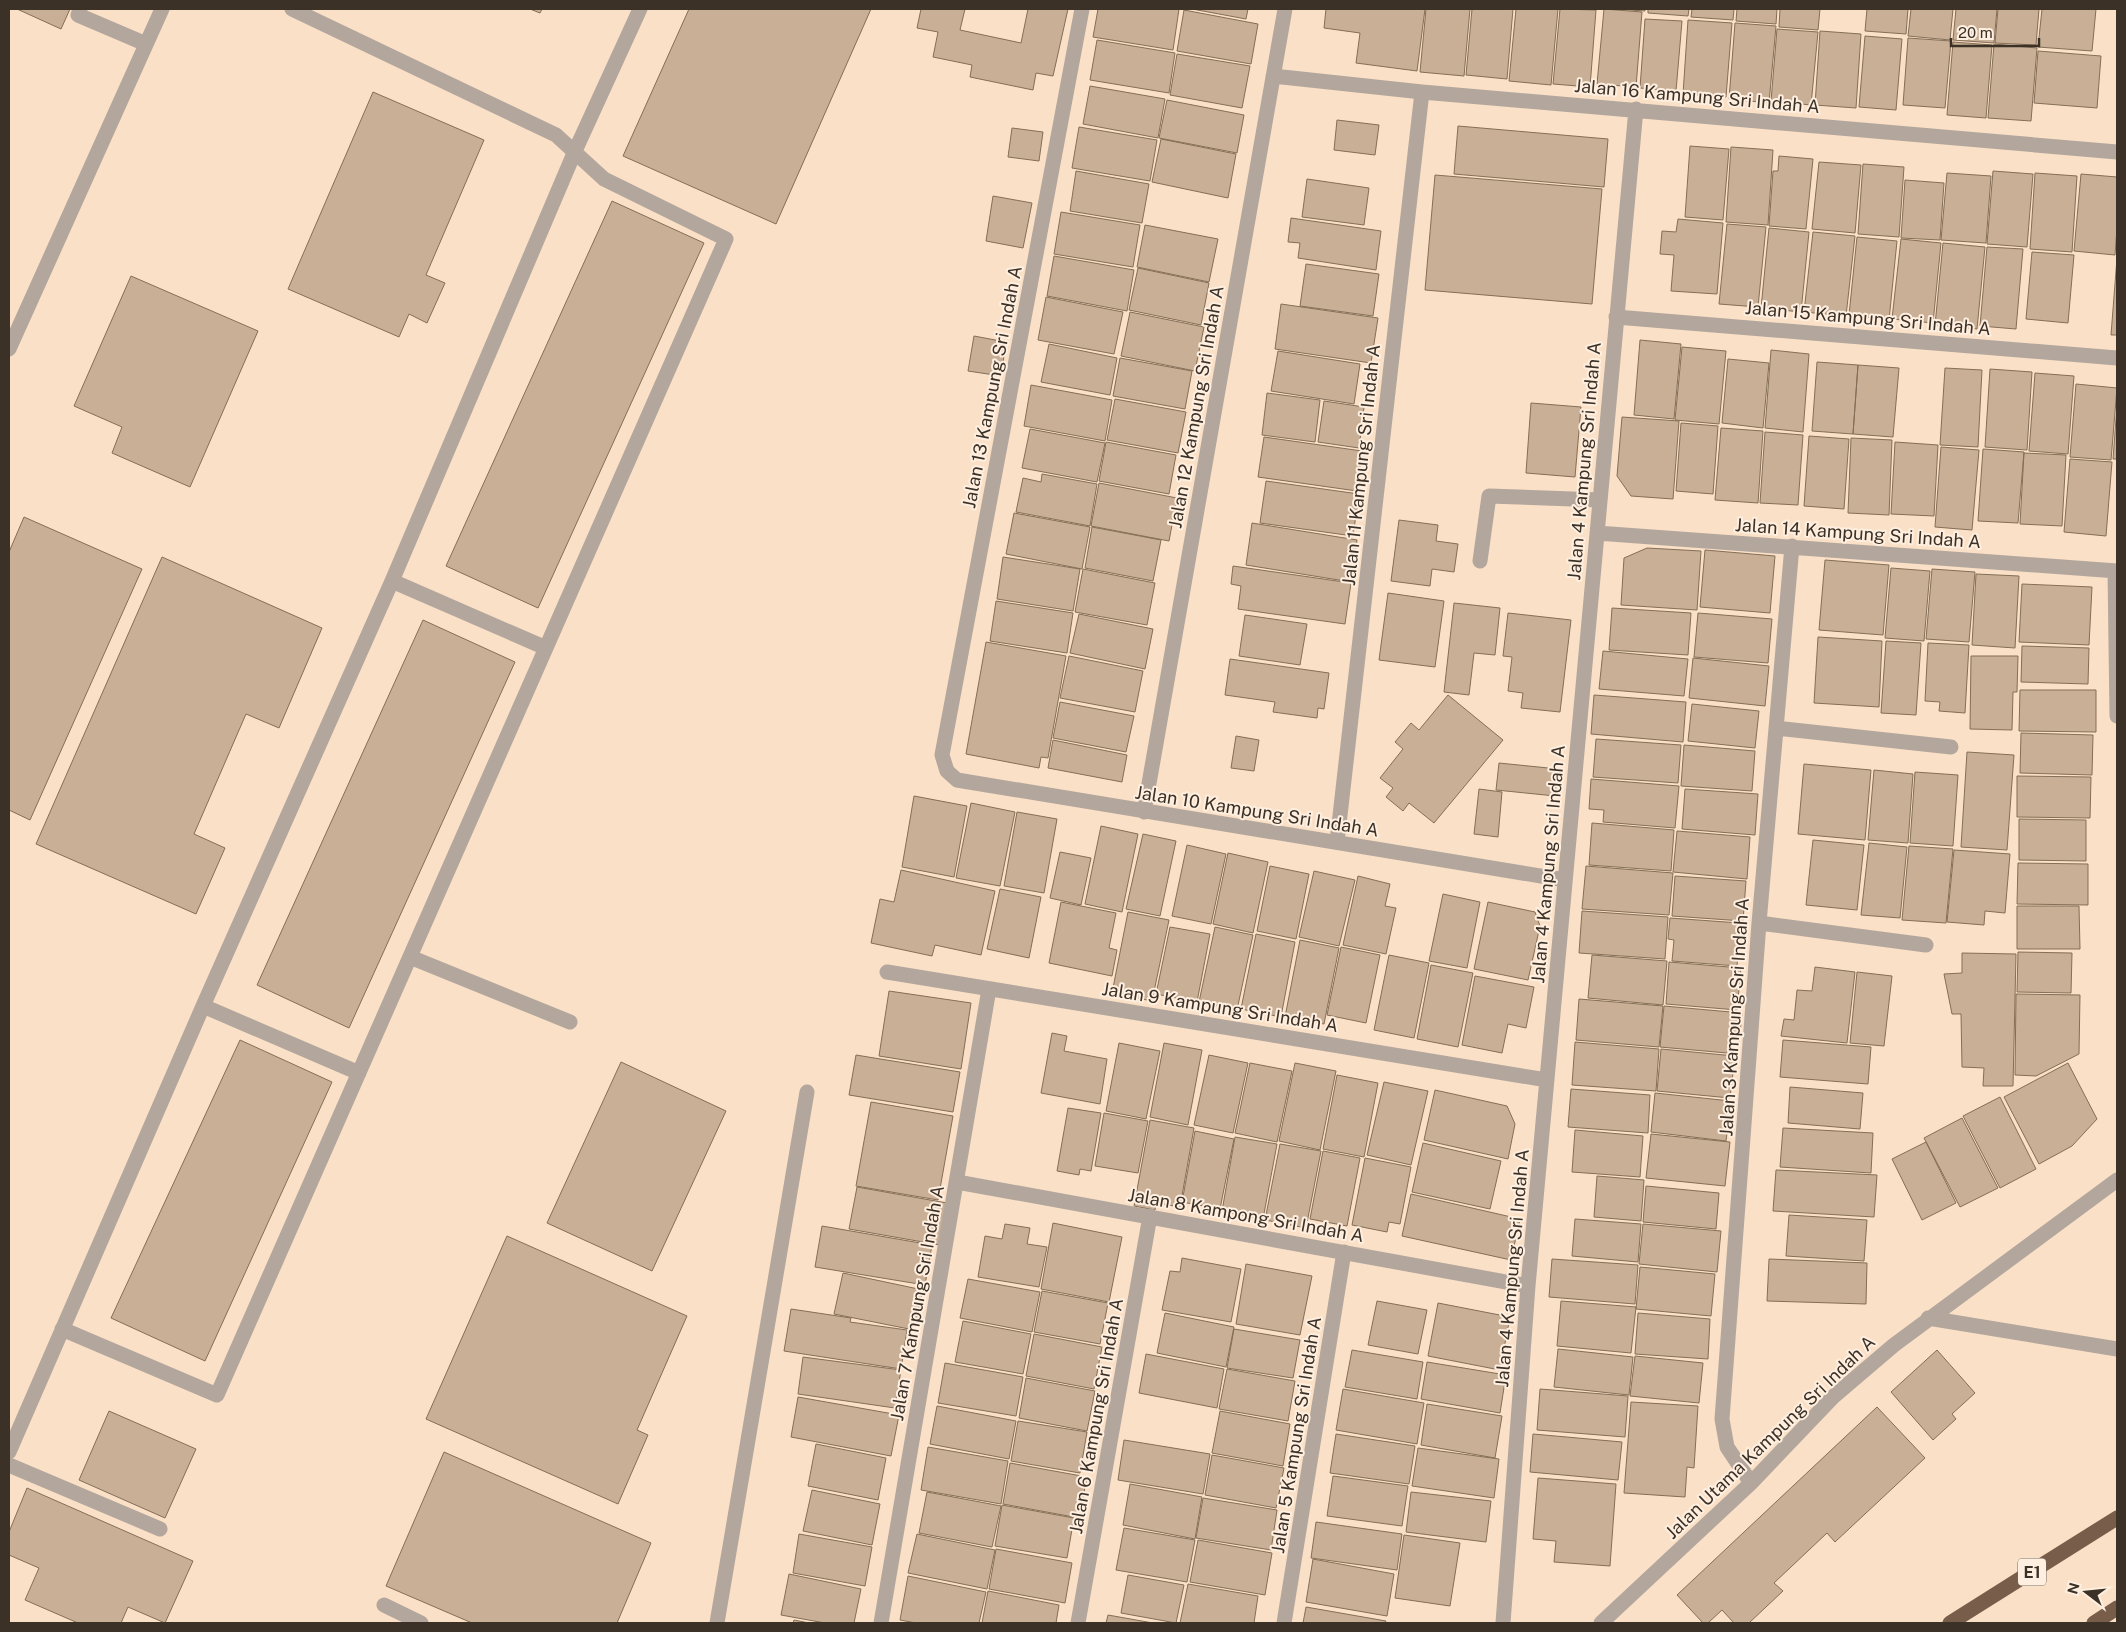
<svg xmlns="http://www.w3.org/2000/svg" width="2126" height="1632" font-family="'Public Sans',sans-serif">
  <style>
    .building { fill: #c8af96; stroke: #856e57 }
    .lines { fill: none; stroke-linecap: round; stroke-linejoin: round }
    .minor { stroke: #b3a69d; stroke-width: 15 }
    .highway { stroke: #785d4b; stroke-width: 15 }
    .labels { text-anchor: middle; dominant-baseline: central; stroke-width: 4; stroke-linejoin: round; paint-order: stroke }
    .shield { fill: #ffefe0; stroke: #766a5e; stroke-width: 1 }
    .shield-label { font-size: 16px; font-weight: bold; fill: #3b3126 }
    .street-label { font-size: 18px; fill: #3b3126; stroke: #ffefe0 }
  </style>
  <rect width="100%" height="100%" fill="#fae0c6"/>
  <!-- building -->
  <path class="building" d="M17,9h53l-9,20z
    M530,9h12l-2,4z
    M689,9h182l-95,215 -153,-68z
    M921,9h44l-5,21 61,13 7,-34h40l-15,67 -17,-3 -3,17 -63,-13 2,-12 -39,-8 5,-25 -21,-4z
    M1098,9h81l-6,41 -80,-13z
    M1192,9h56l-2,10z
    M1326,9h99l-8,62 -61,-8 4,-30 -36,-5z
    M1426,9h44l-6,67 -44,-4z
    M1472,9h41l-6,70 -41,-4z
    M1516,9h42l-7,76 -42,-4z
    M1560,9l36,1 -6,77 -37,-3z
    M1604,9l38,3 -6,75 -39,-3z
    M1616,9h29v2z
    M1648,9h41l-1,7 -40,-3z
    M1692,9h42l-1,11 -42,-3z
    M1737,9h40l-1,15 -40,-3z
    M1780,9h40l-2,21 -39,-3z
    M1867,9h41l-2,25 -41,-3z
    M1911,9h42l-3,31 -42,-4z
    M1956,9h41l-3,34 -41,-3z
    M1998,9h41l-3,36 -41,-2z
    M2042,9h54l-4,42 -54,-4z
    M1184,10l74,14 -7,40 -74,-13z
    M1645,19l37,2 -6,70 -36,-3z
    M1688,20l44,3 -6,74 -43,-3z
    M1735,23l41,3 -7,77 -40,-4z
    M1777,29l41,3 -7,73 -40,-4z
    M1820,31l41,3 -5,74 -41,-3z
    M1865,36l37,3 -6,71 -37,-3z
    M1908,38l43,3 -6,67 -42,-3z
    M1097,40l78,13 -6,40 -79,-13z
    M1953,42l39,3 -6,73 -39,-3z
    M1994,44l43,4 -6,73 -43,-3z
    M2038,51l63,5 -4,52 -63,-5z
    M1177,54l73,12 -8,42 -72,-13z
    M1090,86l75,13 -7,39 -75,-14z
    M373,92l111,48 -58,135 19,8 -18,40 -18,-9 -10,23 -111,-48z
    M1167,100l77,15 -7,38 -78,-15z
    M1337,120l42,5 -4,30 -41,-5z
    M1458,126l150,13 -4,48 -150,-13z
    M1079,127l78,13 -7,41 -78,-13z
    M1012,128l31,4 -4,29 -31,-4z
    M1161,139l75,15 -8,44 -76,-16z
    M1690,146l39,3 -6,71 -38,-3z
    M1731,147l42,3 -5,75 -42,-3z
    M1779,156l34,3 -7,70 -37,-3 4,-55h5z
    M1819,162l42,3 -6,68 -43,-4z
    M1863,164l41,3 -5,70 -41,-3z
    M1076,171l73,13 -7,39 -72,-12z
    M1993,171l40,3 -6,73 -40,-3z
    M1947,173l44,3 -5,67 -45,-3z
    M2035,173l42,3 -5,76 -42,-3z
    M2081,174l36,3v51l-2,27 -41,-4z
    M1435,175l167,14 -10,115 -167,-14z
    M1307,179l62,9 -5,37 -62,-8z
    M1905,180l39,3 -4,57 -39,-2z
    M993,196l39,7 -9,45 -37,-7z
    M612,201l92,42 -166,365 -92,-42z
    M1061,212l79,13 -7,42 -79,-13z
    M1291,218l90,13 -5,39 -78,-12 2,-15 -12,-1z
    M1678,219l45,4 -6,71 -46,-3 3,-36 -14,-1 2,-23 14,1z
    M1727,224l39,3 -8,80 -39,-3z
    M1145,225l73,14 -9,43 -72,-15z
    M1769,228l40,4 -8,80 -40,-4z
    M1813,232l42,4 -9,80 -42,-4z
    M1857,237l40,4 -8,79 -40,-5z
    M1901,239l40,4 -8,80 -41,-4z
    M1943,243l42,4 -8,82 -42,-4z
    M1987,247l36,2 -7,80 -36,-3z
    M2032,252l42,3 -6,68 -42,-4z
    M1054,256l80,14 -7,41 -80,-15z
    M2117,258v77h-6z
    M1306,264l73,10 -6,42 -73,-10z
    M1138,268l71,15 -8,42 -72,-15z
    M131,276l127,55 -68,156 -78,-34 10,-26 -48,-21z
    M1046,297l77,15 -9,42 -76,-14z
    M1281,304l97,14 -7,45 -96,-14z
    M1130,312l74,15 -9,44 -74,-15z
    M974,336l32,6 -5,34 -33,-5z
    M1640,340l41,4 -7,75 -40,-4z
    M1049,344l68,14 -7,37 -69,-13z
    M1682,347l44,4 -7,73 -44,-4z
    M1771,350l38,4 -6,78 -38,-4z
    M1278,351l82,13 -6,40 -83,-13z
    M1120,358l72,13 -7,38 -72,-13z
    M1728,359l41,4 -6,65 -41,-5z
    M1817,362l41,3 -5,69 -41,-3z
    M1858,365l41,3 -6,69 -40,-3z
    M1945,368l37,2 -4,77 -38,-2z
    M1990,369l42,3 -5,78 -42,-3z
    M2035,373l39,3 -6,78 -39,-3z
    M2076,384l41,4 -6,72 -41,-3z
    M1031,385l81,15 -7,41 -81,-15z
    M1267,393l53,7 -5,42 -53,-7z
    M1115,399l71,13 -8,41 -71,-13z
    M1324,401l40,6 -5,41 -41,-6z
    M1531,403l50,4 -6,70 -49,-4z
    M2117,406v53h-4z
    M1622,417l57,4 -6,78 -42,-3 -14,-20z
    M1681,423l37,3 -5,68 -37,-3z
    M1721,428l42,3 -5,72 -43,-3z
    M1030,429l75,14 -8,39 -75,-14z
    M1765,432l38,3 -5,70 -38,-2z
    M1809,436l40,3 -5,70 -40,-3z
    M1264,437l98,14 -5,40 -99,-14z
    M1851,438l41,2 -3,75 -41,-2z
    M1106,442l70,13 -7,39 -70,-13z
    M1895,442l43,3 -4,71 -43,-2z
    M1941,447l38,3 -7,80 -37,-3z
    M1983,449l41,3 -6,71 -40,-2z
    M2024,453l42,2 -4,71 -42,-2z
    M2070,459l42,3 -6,74 -42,-4z
    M1042,474l55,10 -7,42 -74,-14 7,-34 18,4z
    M1266,481l93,13 -6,42 -93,-13z
    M1099,483l78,15 -8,43 -78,-15z
    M1014,513l76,14 -8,42 -76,-15z
    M24,517l118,52 -112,251 -21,-10v-258z
    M1399,520l39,5 -2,16 22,3 -4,28 -22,-3 -2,17 -39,-5z
    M1252,523l105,17 -6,42 -105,-17z
    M1092,527l69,13 -8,41 -68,-13z
    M1647,548l54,3 -4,59 -76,-5 3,-47z
    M1705,550l70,6 -5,57 -70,-6z
    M162,557l160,71 -43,100 -33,-14 -52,120 31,14 -29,66 -160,-70z
    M1003,557l77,12 -7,42 -76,-12z
    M1825,560l64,5 -6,70 -64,-5z
    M1233,566l118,17 -6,41 -107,-15 3,-23 -10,-2z
    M1891,568l39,3 -6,70 -39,-3z
    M1083,569l72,14 -8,42 -72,-13z
    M1932,569l43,3 -6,70 -43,-3z
    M1976,574l43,2 -4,72 -43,-3z
    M2022,584l70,3 -3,58 -70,-3z
    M1388,593l56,8 -9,66 -56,-7z
    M996,601l77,12 -6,40 -77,-12z
    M1454,603l46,5 -5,47 -21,-2 -5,42 -25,-3z
    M1612,608l79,5 -3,42 -79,-5z
    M1508,613l63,7 -11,92 -39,-4 2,-15 -15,-2 4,-34 -9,-1z
    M1698,613l74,6 -4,44 -74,-6z
    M1079,614l74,15 -8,40 -75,-16z
    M1245,615l62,9 -7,41 -61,-9z
    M423,620l92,42 -166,366 -92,-43z
    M1818,637l64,4 -3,66 -65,-4z
    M1886,641l35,2 -5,72 -35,-2z
    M986,642l80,14 -18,102 -7,-1 -2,11 -73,-14z
    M1928,643l41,2 -4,68 -26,-2 1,-9 -15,-1z
    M2022,646l67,2 -1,36 -67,-2z
    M1603,651l85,8 -4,37 -85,-7z
    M1069,656l74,15 -8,41 -75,-14z
    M1971,656h47l-1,36h-4l-1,38 -42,-1z
    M1693,658l76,8 -4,40 -76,-8z
    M1230,659l99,14 -5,36 -6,-1 -1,10 -44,-6 2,-10 -50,-7z
    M2020,690h76v42l-77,-1z
    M1448,695l55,45 -69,83 -25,-20 -6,8 -17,-14 7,-9 -13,-10 23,-29 -8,-7 16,-19 8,7z
    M1594,695l92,7 -3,40 -92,-8z
    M1060,702l74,14 -8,36 -73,-14z
    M1692,704l67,7 -4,37 -67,-7z
    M2021,733l72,2 -1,40 -72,-2z
    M1236,736l23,4 -5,31 -23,-3z
    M1596,739l85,6 -3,38 -85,-6z
    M1053,740l74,15 -5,27 -74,-14z
    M1684,745l71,6 -3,40 -71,-5z
    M1967,752l47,3 -7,95 -46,-3z
    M1499,763l59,6 -3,27 -59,-6z
    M1804,764l67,6 -6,70 -67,-6z
    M1874,770l39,4 -5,69 -40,-3z
    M1915,772l43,3 -5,71 -43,-3z
    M2017,776l74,1 -1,41 -73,-1z
    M1591,779l88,7 -4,42 -72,-6 1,-12 -15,-1z
    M1479,789l23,3 -4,45 -24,-3z
    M1685,789l73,5 -3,41 -73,-6z
    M914,796l53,10 -13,71 -52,-10z
    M971,803l44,9 -15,74 -44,-8z
    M1017,812l40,7 -13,74 -40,-7z
    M2019,819l67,1v41l-67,-1z
    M1592,823l82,7 -3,41 -82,-6z
    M1101,826l37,8 -16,78 -37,-8z
    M1677,831l73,6 -3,42 -74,-7z
    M1143,834l33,7 -16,75 -34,-7z
    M1813,840l51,5 -7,65 -51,-5z
    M1869,843l38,4 -7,71 -39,-3z
    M1187,845l39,9 -15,70 -39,-8z
    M1909,846l44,3 -7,74 -44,-3z
    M1954,850l56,4 -5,59 -20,-2 -1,14 -37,-3z
    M1060,852l31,6 -10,47 -31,-7z
    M1228,853l40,9 -15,71 -40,-9z
    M2018,863l70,1v41l-71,-1z
    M1270,866l39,8 -13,65 -39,-8z
    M1586,866l87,7 -4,42 -87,-6z
    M901,870l94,21 -14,64 -46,-10 -3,11 -61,-13 9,-44 14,3z
    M1314,871l41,9 -16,66 -40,-9z
    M1358,876l32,8 -5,22 11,2 -10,46 -43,-9z
    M1675,876l71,5 -3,40 -71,-5z
    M1000,889l41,8 -12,61 -42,-9z
    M1443,894l37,8 -13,66 -38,-7z
    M1061,902l55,11 -7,35 8,2 -5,26 -63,-13z
    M1488,902l47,10 5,14 -12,54 -54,-11z
    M2017,906h62l1,43h-63z
    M1582,911l86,6 -3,42 -86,-6z
    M1128,912l41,8 -17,81 -40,-8z
    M1670,918l70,5 -3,43 -65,-5 2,-21 -6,-1z
    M1170,927l40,7 -13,68 -41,-8z
    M1215,927l38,8 -16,75 -38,-8z
    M1256,934l39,8 -14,75 -40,-8z
    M1300,940l39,8 -15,76 -39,-7z
    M1341,947l39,8 -14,68 -39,-8z
    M2018,952l54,1 -1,40 -54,-1z
    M1962,953l54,1 -3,132h-30l1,-18 -22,-1 -1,-53h-9l-8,-40 18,-1z
    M1389,955l40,8 -15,75 -40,-8z
    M1592,955l75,6 -4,44 -75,-7z
    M1669,962l72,6 -4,42 -71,-6z
    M1431,965l42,8 -15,74 -41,-8z
    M1815,967l40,5 -8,71 -66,-7 3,-17 10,1 3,-30 15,1z
    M1857,972l35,4 -8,70 -34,-3z
    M1475,976l59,11 -8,41 -18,-4 -6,29 -40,-8z
    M889,991l82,12 -10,66 -82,-13z
    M2016,994l64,1 -1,59 -43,22 -21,-1z
    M1579,999l84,7 -4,41 -83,-7z
    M1664,1006l78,7 -4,41 -78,-7z
    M1052,1033l15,3 -3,15 43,8 -7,45 -59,-11z
    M240,1040l92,42 -127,279 -94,-43z
    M1783,1040l88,7 -3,37 -88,-7z
    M1575,1042l84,7 -3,42 -84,-6z
    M1119,1043l41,8 -14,68 -40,-8z
    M1164,1043l38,7 -14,75 -38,-8z
    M1661,1049l74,7 -5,42 -73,-7z
    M856,1055l104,17 -7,40 -104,-17z
    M1209,1055l39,8 -15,70 -39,-8z
    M621,1062l105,49 -74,160 -105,-48z
    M1250,1063l42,8 -15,71 -42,-9z
    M1295,1063l41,8 -16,79 -41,-9z
    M2068,1063l29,56 -25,27 -33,18 -35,-67z
    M1337,1075l41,8 -14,74 -41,-8z
    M1384,1082l44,9 -17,74 -44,-10z
    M1790,1087l73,6 -3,36 -72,-6z
    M1571,1089l79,6 -2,38 -80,-6z
    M1435,1090l72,16 8,18 -7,35 -84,-19z
    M1655,1093l76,8 -5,40 -75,-9z
    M2000,1097l36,72 -36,19 -37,-72z
    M871,1102l82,14 -15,84 -82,-14z
    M1068,1108l33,5 -10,58 -11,-2 -1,6 -22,-4z
    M1104,1113l44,8 -10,52 -43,-7z
    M1962,1118l36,70 -38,19 -36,-69z
    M1150,1120l44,8 -14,79 -24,-4 -1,7 -21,-4z
    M1783,1128l90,5 -2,40 -91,-6z
    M1575,1130l68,6 -3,41 -68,-5z
    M1195,1131l39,8 -14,70 -38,-7z
    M1651,1134l79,8 -5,44 -79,-8z
    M1235,1137l42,7 -14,75 -41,-8z
    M1926,1142l30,61 -34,17 -30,-61z
    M1423,1143l78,18 -11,48 -78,-17z
    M1280,1144l41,7 -15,77 -41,-8z
    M1323,1151l37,7 -13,68 -37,-7z
    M1365,1158l46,9 -11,57 -11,-2 -2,10 -35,-7z
    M1776,1170l101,5 -3,42 -101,-6z
    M1597,1176l47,4 -3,41 -47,-4z
    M1646,1186l73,7 -3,36 -73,-7z
    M857,1187l90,16 -7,42 -91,-16z
    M1411,1194l109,25 -9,41 -109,-24z
    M1789,1215l78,5 -3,41 -78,-5z
    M1575,1219l66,5 -3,38 -66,-6z
    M1053,1223l69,14 -13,65 -68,-13z
    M1005,1224l25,4 -3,16 20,3 -8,40 -61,-10 7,-41 17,3z
    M1643,1224l78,7 -4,41 -78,-8z
    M822,1226l110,19 -7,40 -110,-18z
    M507,1236l180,80 -50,114 11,5 -30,69 -192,-85z
    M1182,1258l59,11 -10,53 -69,-12 8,-39 10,1z
    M1552,1259l86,6 -3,39 -86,-7z
    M1769,1259l98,4 -1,41 -99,-3z
    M1246,1264l66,12 -12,59 -64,-11z
    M1640,1267l75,7 -4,42 -75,-7z
    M843,1273l80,17 -9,40 -80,-16z
    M968,1279l72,13 -8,40 -72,-14z
    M1042,1291l66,12 -8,41 -66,-12z
    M1377,1301l50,9 -9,44 -50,-9z
    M1561,1301l75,6 -5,46 -74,-7z
    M1438,1303l72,14 -10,53 -72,-14z
    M791,1309l60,9 -1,4 57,8 -6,39 -117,-18z
    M1165,1313l69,14 -8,40 -69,-14z
    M1638,1313l72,6 -2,40 -73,-5z
    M963,1321l68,13 -8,40 -68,-12z
    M1234,1329l66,11 -7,38 -66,-10z
    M1034,1334l68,13 -8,42 -68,-13z
    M1558,1349l75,8 -4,38 -75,-8z
    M1352,1350l71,12 -6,37 -72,-12z
    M1937,1350l38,43 -23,21 4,5 -23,21 -42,-48z
    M1146,1354l78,15 -7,39 -78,-15z
    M1635,1356l68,7 -4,40 -69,-7z
    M803,1357l98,13 -6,38 -97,-14z
    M1427,1362l79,13 -6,38 -79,-14z
    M945,1363l78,14 -7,39 -78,-13z
    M1227,1369l68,12 -7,40 -69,-12z
    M1026,1378l69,13 -8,40 -68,-13z
    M1343,1389l81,14 -7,41 -81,-14z
    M1540,1389l88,7 -3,41 -88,-7z
    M798,1397l101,18 -8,41 -100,-19z
    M1631,1402l67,4 -4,62 -7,-1 -2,30 -61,-4z
    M1427,1404l75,12 -7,42 -74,-13z
    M937,1406l79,15 -7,38 -79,-15z
    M1877,1407l48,51 -90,84 -8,-9 -53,50 9,8 -34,32h-15l-12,-13 -14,13h-5l-26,-28z
    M109,1411l87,38 -31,69 -86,-38z
    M1220,1411l70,13 -7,42 -71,-13z
    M1018,1421l69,11 -7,41 -69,-12z
    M1336,1434l79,12 -6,38 -79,-11z
    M1533,1434l89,8 -4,38 -88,-8z
    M1124,1440l86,14 -7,40 -85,-14z
    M816,1444l70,14 -8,42 -70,-14z
    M928,1447l80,14 -7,43 -80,-14z
    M1418,1448l81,11 -5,39 -82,-12z
    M444,1452l207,91 -34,80h-145l-86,-37z
    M1212,1455l72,13 -8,40 -71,-13z
    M1010,1463l77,14 -8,41 -76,-14z
    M1333,1476l75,10 -6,40 -75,-10z
    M1538,1478l78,6 -6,82 -56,-4 2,-21 -23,-2z
    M1130,1484l72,13 -7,42 -72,-14z
    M27,1488l166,73 -28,62 -37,-16 -7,16h-43l-53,-23 14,-32 -30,-13v-23z
    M812,1490l68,14 -8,41 -69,-14z
    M927,1492l74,14 -9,41 -73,-14z
    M1411,1492l80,9 -5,41 -80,-10z
    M1203,1498l74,12 -6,40 -75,-12z
    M1002,1505l72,13 -7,40 -72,-12z
    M1316,1522l86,12 -5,36 -86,-12z
    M1124,1528l71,12 -8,42 -71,-12z
    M799,1534l73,13 -7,39 -72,-13z
    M917,1534l78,16 -8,39 -79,-16z
    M1404,1535l56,8 -10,63 -55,-8z
    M1198,1540l74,13 -7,42 -75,-13z
    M996,1549l76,14 -7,40 -76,-14z
    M1313,1559l81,15 -7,42 -81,-14z
    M789,1574l72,15 -7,34h-29l-44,-8z
    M1128,1575l56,10 -8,38 -55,-10z
    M908,1576l78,16 -7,31h-63l-16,-3z
    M1188,1584l70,12 -4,27h-74z
    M988,1591l71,14 -3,18h-74z
    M1306,1607l80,14 -1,2h-82z
    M1108,1615l45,8h-47z
    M794,1620l15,3h-16z"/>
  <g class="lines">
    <!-- minor -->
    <path class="minor" d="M80,9l-2,6 68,29
      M1082,9l-140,746 5,16 10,9 608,100
      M1273,76l149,16 695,60
      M1616,317l501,41
      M9,349l153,-340
      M1597,533l520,38
      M1480,561l9,-65 111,4
      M2115,571l2,145
      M392,581l154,67
      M1776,728l175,19
      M1144,812l141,-803
      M1337,842l85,-750
      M1759,923l167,22
      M410,957l160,65
      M887,972l660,108
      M203,1006l156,67
      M957,1182l571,104
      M1928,1318l189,31
      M62,1329l155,66 509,-1156 -122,-60 -48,-44 -264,-126
      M9,1452l194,-446 189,-425 183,-430 65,-142
      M9,1465l151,64
      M1751,1483l-24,-36 -5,-28 37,-496 33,-377
      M384,1605l37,18
      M717,1623l90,-531
      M881,1623l108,-634
      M1078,1623l72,-407
      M1284,1623l60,-371
      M1503,1623l25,-337 108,-1177
      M1601,1623l150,-140 82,-86 61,-52 223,-165"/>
    <!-- highway -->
    <path class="highway" d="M1950,1623l167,-105
      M2094,1623l23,-15"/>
  </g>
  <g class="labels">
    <!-- shield labels -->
    <rect class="shield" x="2018" y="1558.5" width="28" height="27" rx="4"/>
    <g class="shield-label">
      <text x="2032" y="1572">E1</text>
    </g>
    <!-- street labels -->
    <g class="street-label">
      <text transform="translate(1697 96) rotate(5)">Jalan 16 Kampung Sri Indah A</text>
      <text transform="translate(1868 318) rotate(5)">Jalan 15 Kampung Sri Indah A</text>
      <text transform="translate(992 387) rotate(-79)">Jalan 13 Kampung Sri Indah A</text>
      <text transform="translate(1196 407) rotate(-80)">Jalan 12 Kampung Sri Indah A</text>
      <text transform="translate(1584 461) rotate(-85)">Jalan 4 Kampung Sri Indah A</text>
      <text transform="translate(1361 465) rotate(-84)">Jalan 11 Kampung Sri Indah A</text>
      <text transform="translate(1858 533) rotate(4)">Jalan 14 Kampung Sri Indah A</text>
      <text transform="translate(1257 811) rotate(9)">Jalan 10 Kampung Sri Indah A</text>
      <text transform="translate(1548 864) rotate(-85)">Jalan 4 Kampung Sri Indah A</text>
      <text transform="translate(1220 1007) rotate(9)">Jalan 9 Kampung Sri Indah A</text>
      <text transform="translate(1734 1017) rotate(-86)">Jalan 3 Kampung Sri Indah A</text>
      <text transform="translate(1246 1215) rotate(10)">Jalan 8 Kampong Sri Indah A</text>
      <text transform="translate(1512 1268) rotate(-85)">Jalan 4 Kampung Sri Indah A</text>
      <text transform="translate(917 1303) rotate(-80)">Jalan 7 Kampung Sri Indah A</text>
      <text transform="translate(1096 1416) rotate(-80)">Jalan 6 Kampung Sri Indah A</text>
      <text transform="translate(1296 1435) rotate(-81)">Jalan 5 Kampung Sri Indah A</text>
      <text transform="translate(1770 1437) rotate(-44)">Jalan Utama Kampung Sri Indah A</text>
    </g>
  </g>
  <!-- border -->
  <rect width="2126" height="1632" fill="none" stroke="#3b3126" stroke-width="20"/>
  <!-- north arrow -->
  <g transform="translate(2086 1592) rotate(286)" stroke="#ffefe0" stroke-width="4" paint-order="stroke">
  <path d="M0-4L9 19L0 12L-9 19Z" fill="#3b3126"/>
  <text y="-8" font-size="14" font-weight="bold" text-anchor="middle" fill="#3b3126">N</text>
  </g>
  <!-- scale -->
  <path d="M1951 38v8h88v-8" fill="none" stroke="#3b3126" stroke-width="2.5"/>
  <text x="1958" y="38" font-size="15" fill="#3b3126" stroke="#ffefe0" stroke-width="4" paint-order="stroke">20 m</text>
</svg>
